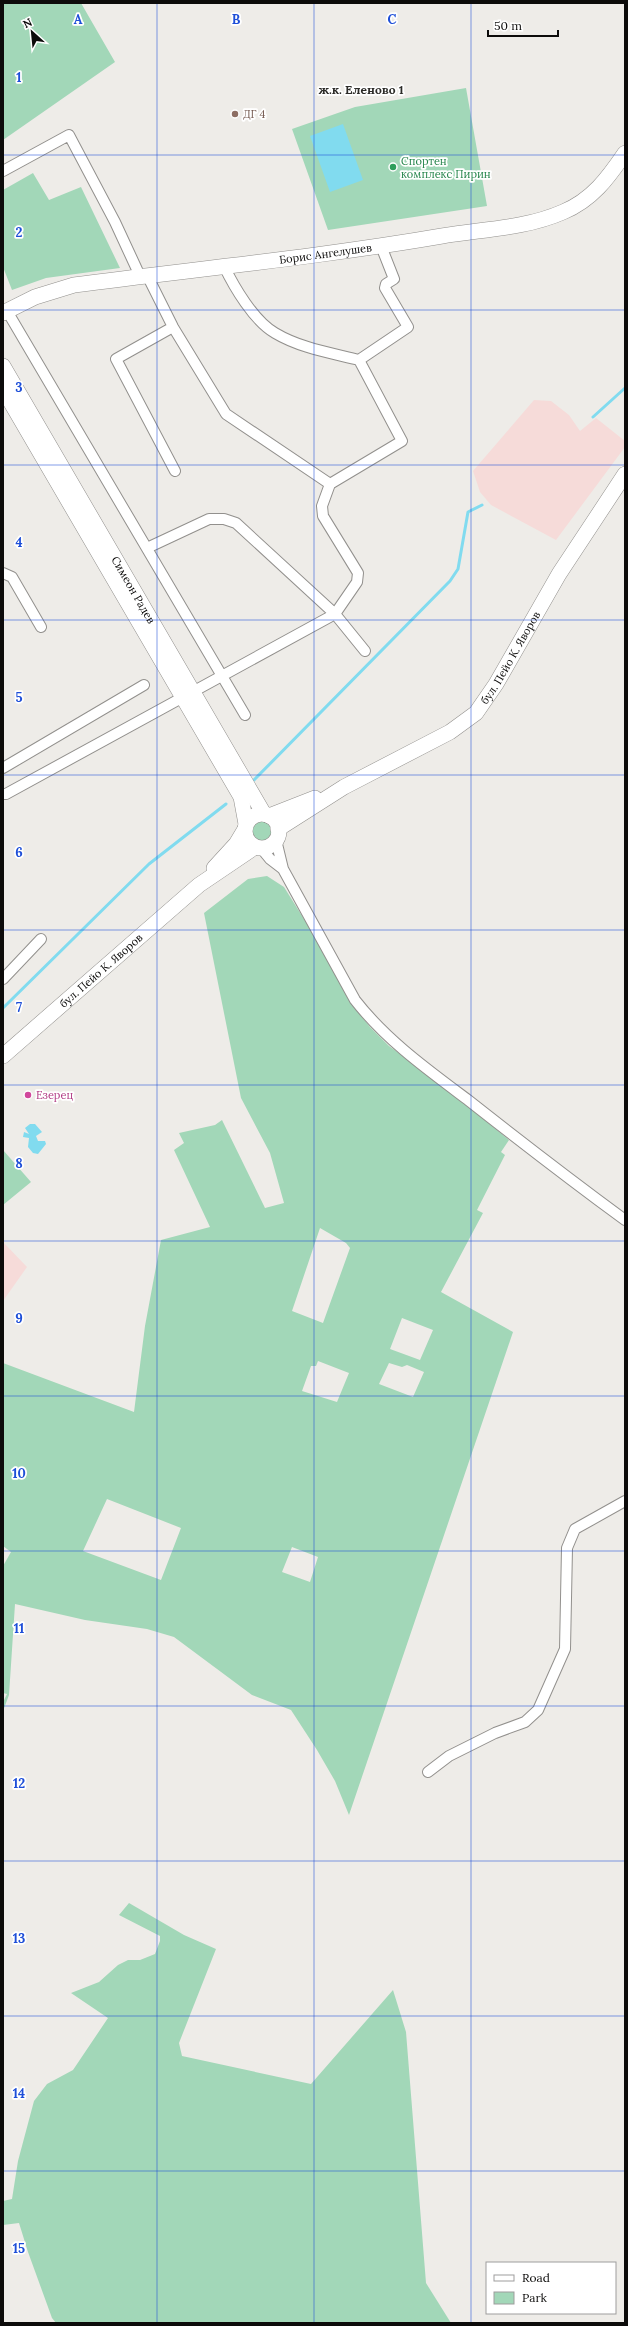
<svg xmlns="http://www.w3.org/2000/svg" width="628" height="2326" font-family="Lora,serif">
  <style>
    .industrial { fill: #f6dbd9 }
    .green { fill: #a2d7b8; fill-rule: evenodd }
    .water { fill: #81dbef }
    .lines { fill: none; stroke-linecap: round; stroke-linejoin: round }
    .stream { stroke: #81dbef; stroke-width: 3 }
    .street-casing { stroke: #92908d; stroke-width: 12 }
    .secondary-casing { stroke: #92908d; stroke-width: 16 }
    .street { stroke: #fff; stroke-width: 10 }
    .secondary { stroke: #fff; stroke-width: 15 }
    .grid { fill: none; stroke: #1d4ed8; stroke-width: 1; stroke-opacity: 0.55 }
    .education-dot { fill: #8d6e63; stroke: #fff; stroke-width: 1.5 }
    .leisure-dot { fill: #2e9e5b; stroke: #fff; stroke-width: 1.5 }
    .hotel-dot { fill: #d1479c; stroke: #fff; stroke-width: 1.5 }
    .labels { text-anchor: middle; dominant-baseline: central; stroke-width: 3.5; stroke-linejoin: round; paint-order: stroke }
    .education-label { font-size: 11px; fill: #785e54; stroke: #fff; text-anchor: start }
    .leisure-label { font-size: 11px; fill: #27864d; stroke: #fff; text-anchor: start }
    .street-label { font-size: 11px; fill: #0c0b0a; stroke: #fff }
    .hotel-label { font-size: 11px; fill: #b23c85; stroke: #fff; text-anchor: start }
    .neighbourhood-label { font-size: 12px; font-weight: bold; fill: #2c2b28; stroke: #fff }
    .grid-label { font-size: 13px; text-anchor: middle; font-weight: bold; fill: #1d4ed8; stroke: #fff; stroke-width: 3.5; stroke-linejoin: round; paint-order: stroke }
  </style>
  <rect width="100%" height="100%" fill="#eeece8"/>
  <!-- industrial -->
  <path class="industrial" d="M534,400l17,1 18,14 11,16 16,-13 29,23v6l-69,93 -65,-35 -11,-13 -7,-21z
    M3,1242l24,25 -24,34z"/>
  <!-- green -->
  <path class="green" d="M3,3h78l34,59 -112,78z
    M466,88l21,118 -159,24 -36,-101 63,-22z
    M33,173l16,27 32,-13 39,81 -74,10 -34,12 -9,-23v-77z
    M249 831a12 12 0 1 1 24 0a12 12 0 1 1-24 0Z
    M267,876l17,11 30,48 38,69 18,23 19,19 49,35 71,59 -8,12 4,3 -28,55 6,3 -42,79 72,40 -164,483 -14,-34 -18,-31 -26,-40 -39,-15 -78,-58 -27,-8 -62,-9 -70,-16 -6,91 -6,16v-9l4,-8 -4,-1v-127l8,-14 -8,-6v-183l131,49 11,-86 16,-86 49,-13 -36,-77 10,-7 -5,-10 36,-8 7,-5 43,88 19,-5 -14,-50 -29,-55 -37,-185 44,-34zM320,1228l26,15 4,5 -27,75 -31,-12zM402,1318l31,12 -13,30 -30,-11zM318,1361l31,12 -12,29 -35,-11 9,-25h5zM389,1363l13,4 5,-2 17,7 -11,25 -34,-13zM107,1499l74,29 -20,52 -78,-29zM292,1547l26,10 -8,25 -28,-10z
    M3,1150l28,32 -28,23z
    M129,1903l55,32 32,14 -37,94 3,13 129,28 82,-94 13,42 20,251 25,40h-395l-4,-5 -24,-66 -9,-29 -16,2v-24l9,-2 6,-38 16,-60 13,-17 26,-14 35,-52 -37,-25 28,-11 19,-17 10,-5h12l15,-6 5,-13v-5l-41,-21z"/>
  <!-- water -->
  <path class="water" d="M343,124l20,56 -33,12 -20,-56z
    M30,1124h5l7,8 -6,4 2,5h7l1,3 -8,10 -5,-1 -5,-6 1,-9 -6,-1 1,-5 5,2 -4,-6z"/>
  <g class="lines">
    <!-- stream -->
    <path class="stream" d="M593,417l32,-29
      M254,780l196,-199 8,-12 10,-57 14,-7
      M3,1008l146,-144 77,-60"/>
    <defs>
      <path id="street" d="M3,171l66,-36 46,87 25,54
        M224,266c10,21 30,55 51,67 25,15 56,20 84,27
        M147,275l26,52 53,87 104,70
        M7,311l238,404
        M173,327l-57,32 59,112
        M147,548l62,-29h15l12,4 99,91 30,37
        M3,573l9,4 29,50
        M3,768l141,-83
        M3,794h3l329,-180 22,-32 1,-9 -35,-57 -1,-10 8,-22 72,-43 -43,-81 49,-33 -23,-39 1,-4 8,-5 -13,-33
        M276,840l7,29 72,131c31,40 73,70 113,100 52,41 104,81 157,120
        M261,848l9,11 13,10
        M3,979l38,-40
        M428,1772l21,-16 46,-23 30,-11 13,-12 27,-61 2,-101 8,-19 50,-28"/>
      <g id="secondary">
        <path id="s1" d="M3,313l32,-16 39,-12c122,-16 246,-28 368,-49 40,-7 82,-7 121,-24 29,-12 45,-34 62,-59"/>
        <path id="s2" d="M3,366l261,448"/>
        <path d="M3,389l238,408 5,27"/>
        <circle cx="262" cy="831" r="17"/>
        <path d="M269,816l46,-18"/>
        <path id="s3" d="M278,829l66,-42 106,-55 26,-19 20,-29 63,-110 66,-100"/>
        <path d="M214,868l22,-24 9,-15"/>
        <path id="s4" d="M3,1056l196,-171 56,-38"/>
      </g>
    </defs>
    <!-- street casing -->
    <use href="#street" class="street-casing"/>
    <!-- secondary casing -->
    <use href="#secondary" class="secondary-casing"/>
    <!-- street -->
    <use href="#street" class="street"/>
    <!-- secondary -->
    <use href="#secondary" class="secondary"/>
  </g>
  <!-- grid -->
  <path class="grid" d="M157,3v2320M314,3v2320M471,3v2320M3,155h622M3,310h622M3,465h622M3,620h622M3,775h622M3,930h622M3,1085h622M3,1241h622M3,1396h622M3,1551h622M3,1706h622M3,1861h622M3,2016h622M3,2171h622"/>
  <!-- markers -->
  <circle class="education-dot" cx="235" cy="114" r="4"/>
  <circle class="leisure-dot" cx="393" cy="167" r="4"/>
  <circle class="hotel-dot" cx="28" cy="1095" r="4"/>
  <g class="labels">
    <!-- education labels -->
    <g class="education-label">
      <text x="243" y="114">ДГ 4</text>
    </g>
    <!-- leisure labels -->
    <g class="leisure-label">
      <text x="401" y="161">Спортен<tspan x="401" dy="13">комплекс Пирин</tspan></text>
    </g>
    <!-- street labels -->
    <g class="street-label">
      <text stroke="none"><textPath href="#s1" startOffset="330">Борис Ангелушев</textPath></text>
      <text stroke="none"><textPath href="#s2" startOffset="259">Симеон Радев</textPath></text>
      <text stroke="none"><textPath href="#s3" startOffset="295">бул. Пейо К. Яворов</textPath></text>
      <text stroke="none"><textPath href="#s4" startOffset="130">бул. Пейо К. Яворов</textPath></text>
    </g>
    <!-- hotel labels -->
    <g class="hotel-label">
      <text x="36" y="1095">Езерец</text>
    </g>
    <!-- neighbourhood labels -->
    <g class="neighbourhood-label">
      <text x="361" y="89">ж.к. Еленово 1</text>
    </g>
  </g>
  <g class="grid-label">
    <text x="78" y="24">A</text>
    <text x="236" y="24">B</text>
    <text x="392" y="24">C</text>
    <text x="19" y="82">1</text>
    <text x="19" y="237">2</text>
    <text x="19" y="392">3</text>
    <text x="19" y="547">4</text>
    <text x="19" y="702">5</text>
    <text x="19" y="857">6</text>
    <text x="19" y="1012">7</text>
    <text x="19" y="1168">8</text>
    <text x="19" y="1323">9</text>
    <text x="19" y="1478">10</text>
    <text x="19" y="1633">11</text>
    <text x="19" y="1788">12</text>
    <text x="19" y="1943">13</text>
    <text x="19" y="2098">14</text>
    <text x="19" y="2253">15</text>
  </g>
  <!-- border -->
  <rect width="628" height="2326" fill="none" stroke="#0c0b0a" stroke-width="8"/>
  <!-- legend -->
  <rect x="486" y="2262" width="130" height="52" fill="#ffffff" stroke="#9e9d9d"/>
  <rect x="494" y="2275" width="20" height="6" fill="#ffffff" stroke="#9e9d9d"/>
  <text x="522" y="2282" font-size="12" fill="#0c0b0a">Road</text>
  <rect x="494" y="2292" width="20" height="12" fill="#a2d7b8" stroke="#9e9d9d"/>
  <text x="522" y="2302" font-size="12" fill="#0c0b0a">Park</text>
  <!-- north arrow -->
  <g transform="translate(32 32) rotate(333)" stroke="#ffffff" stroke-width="3" paint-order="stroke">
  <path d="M0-3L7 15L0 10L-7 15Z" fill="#0c0b0a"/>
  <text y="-6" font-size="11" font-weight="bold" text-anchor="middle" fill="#0c0b0a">N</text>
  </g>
  <!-- scale -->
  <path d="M488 30v6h70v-6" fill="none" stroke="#0c0b0a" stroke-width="2"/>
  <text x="494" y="30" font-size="12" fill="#0c0b0a" stroke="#ffffff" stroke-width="3" paint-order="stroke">50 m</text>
</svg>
